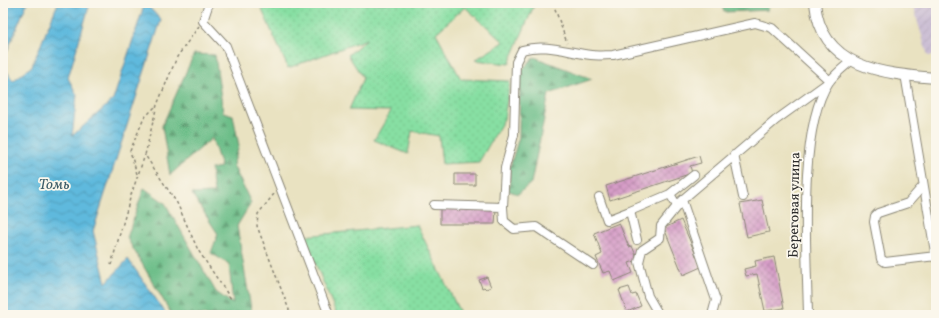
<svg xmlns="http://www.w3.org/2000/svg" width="939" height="318" font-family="Vollkorn,serif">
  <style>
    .industrial { fill: url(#industrial-furrows) }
    .grass { fill: url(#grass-dots); stroke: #598567 }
    .forest { fill: url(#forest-firs); stroke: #4c745a }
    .water { fill: url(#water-waves); stroke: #457284 }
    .building { fill: url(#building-cross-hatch) }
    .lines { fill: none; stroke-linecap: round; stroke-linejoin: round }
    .minor-casing { stroke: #8a8676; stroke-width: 10 }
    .major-casing { stroke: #8a8676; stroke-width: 12 }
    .path { stroke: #8a8676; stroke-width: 1.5; stroke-dasharray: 3 3; stroke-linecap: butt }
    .minor { stroke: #fff; stroke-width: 8 }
    .major { stroke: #fff; stroke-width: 10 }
    .labels { text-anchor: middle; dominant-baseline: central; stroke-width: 3.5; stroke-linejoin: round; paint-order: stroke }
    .street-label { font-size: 14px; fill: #2b2b2b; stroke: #fbf7ec }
    .water-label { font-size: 15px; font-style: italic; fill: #3d5d69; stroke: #fbf7ec }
  </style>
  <defs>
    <pattern id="industrial-furrows" width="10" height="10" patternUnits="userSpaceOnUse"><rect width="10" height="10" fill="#ccbfd4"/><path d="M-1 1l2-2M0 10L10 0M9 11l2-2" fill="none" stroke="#afa4b6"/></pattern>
    <pattern id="grass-dots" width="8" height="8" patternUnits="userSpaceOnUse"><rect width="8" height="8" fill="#87dfa3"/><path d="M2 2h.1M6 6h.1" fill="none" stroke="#75c08c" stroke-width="1.8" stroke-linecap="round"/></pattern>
    <pattern id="forest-firs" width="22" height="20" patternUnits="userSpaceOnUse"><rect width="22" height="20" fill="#6dbe89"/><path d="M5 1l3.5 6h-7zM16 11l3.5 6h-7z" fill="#5a9b70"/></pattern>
    <pattern id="water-waves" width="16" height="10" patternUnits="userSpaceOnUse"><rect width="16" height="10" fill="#5fb9dd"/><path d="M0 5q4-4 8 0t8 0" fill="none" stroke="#4f97b3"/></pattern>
    <pattern id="building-cross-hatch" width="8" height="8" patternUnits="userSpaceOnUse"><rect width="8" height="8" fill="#d69dc7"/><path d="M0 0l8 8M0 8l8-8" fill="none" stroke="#ae80a2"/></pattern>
  </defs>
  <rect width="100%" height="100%" fill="#fbf7ec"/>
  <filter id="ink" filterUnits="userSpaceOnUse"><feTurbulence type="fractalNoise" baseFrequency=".025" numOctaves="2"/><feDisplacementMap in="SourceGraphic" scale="8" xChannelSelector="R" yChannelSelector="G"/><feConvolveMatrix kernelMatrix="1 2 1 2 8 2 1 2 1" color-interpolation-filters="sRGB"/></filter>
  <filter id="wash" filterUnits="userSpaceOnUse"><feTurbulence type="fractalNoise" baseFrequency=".012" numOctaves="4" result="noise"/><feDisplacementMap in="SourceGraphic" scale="16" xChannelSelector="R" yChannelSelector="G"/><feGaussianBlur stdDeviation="0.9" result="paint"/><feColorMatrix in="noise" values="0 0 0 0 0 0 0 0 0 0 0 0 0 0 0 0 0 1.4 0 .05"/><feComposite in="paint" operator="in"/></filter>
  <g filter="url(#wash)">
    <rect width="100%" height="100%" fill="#e9e2c1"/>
    <!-- industrial -->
    <path class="industrial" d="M912,3h24v53h-8z"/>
    <!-- grass -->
    <path class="grass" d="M259,3h276l-26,61 -34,-4 29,-18 -39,-35 -29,26 25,46 49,2 -6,38 -25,43 -37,2 -3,-28 -27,-5 -4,23 -34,-14 17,-29 -42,-1 14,-32 -15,-23 19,-16 -79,29z
      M417,225l44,90h-124l-33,-79z"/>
    <!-- forest -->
    <path class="forest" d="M721,3h49l-2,7 -44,2z
      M194,54l21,1 8,57 10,3 6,31 -6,19 18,38 -14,23 15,89h-80l-45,-77 17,-50 21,15 51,89 17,12 -4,-40 -18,-11 7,-19 -26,-40 22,-1 -3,-24 10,-2 -9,-29 -42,37 -8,-49z
      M534,57l58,22 -43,15 -18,89 -13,11 -9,-3 1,-24 9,-30 1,-65z"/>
    <!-- water -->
    <path class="water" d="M3,3h24l-24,58z
      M58,3h32l-22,75 9,17 -5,41 41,-36 32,-97 16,17 -68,211 13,52 22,-24 39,56h-164v-250l10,16 19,-15z"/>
    <g id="blocks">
      <!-- building -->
      <path class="building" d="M699,156l2,7 -11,3 2,7 -82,27 -4,-14z
        M455,174h20v11h-20z
        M762,200l7,32 -22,5 -7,-33z
        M440,209l56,1 -1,14h-55z
        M681,220l20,47 -18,8 -19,-47z
        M619,223l10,24 3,-1 6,14 -9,3 4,10 -19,8 -4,-10 -7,2 -7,-16 6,-3 -8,-21z
        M774,257l10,51 -19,3 -8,-37 -11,2 -2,-7 12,-3 -1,-5z
        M487,277l4,10 -5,2 -2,-2 -2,1 -3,-8z
        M629,287l3,8 4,-1 5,12 -14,6 -8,-22z"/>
    </g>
  </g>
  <g filter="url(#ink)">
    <use href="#blocks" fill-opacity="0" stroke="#8a8676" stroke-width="1"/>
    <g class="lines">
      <defs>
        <path id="minor" d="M209,3l-6,18 23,25 103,269
          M905,74l31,184
          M734,155l9,42
          M923,186l-15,17 -30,10 -3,3 -1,6 7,37 4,3 51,-6
          M670,194l24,-19
          M599,197l8,23 23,-9
          M682,200l34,100 -4,15
          M434,205l69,2 2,-39 9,-33 2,-73 6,-12c23,-7 45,2 69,5 7,1 15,0 22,0l142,-32 17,5 58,53 -54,39 -94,80 -21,26 -1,12 -18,12 -3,12 9,34 11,19
          M503,207l1,14 10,8 22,-2 57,38
          M637,240l-7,-29 40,-17 7,12
          M808,315c-1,-59 -11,-185 21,-233 6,-8 15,-15 22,-21"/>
        <path id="major" d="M815,3c6,65 68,71 121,75"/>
      </defs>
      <!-- minor casing -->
      <use href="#minor" class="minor-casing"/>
      <!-- major casing -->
      <use href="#major" class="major-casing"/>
      <!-- path -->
      <path class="path" d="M553,3l14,40
        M199,26l-22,31 -20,48 -12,50 32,48 21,47 33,49
        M137,174l-7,-23 14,-33 13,-13
        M274,194l-16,20 -1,12 34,89
        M111,265l20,-70 14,-40"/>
      <!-- minor -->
      <use href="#minor" class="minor"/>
      <!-- major -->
      <use href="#major" class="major"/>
    </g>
  </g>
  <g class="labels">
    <!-- street labels -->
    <g class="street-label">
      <text transform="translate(795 205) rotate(-89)">Береговая улица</text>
    </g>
    <!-- water labels -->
    <g class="water-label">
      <text x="54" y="185">Томь</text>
    </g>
  </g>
  <!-- margin -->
  <rect width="939" height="318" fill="none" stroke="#fbf7ec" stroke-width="16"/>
</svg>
